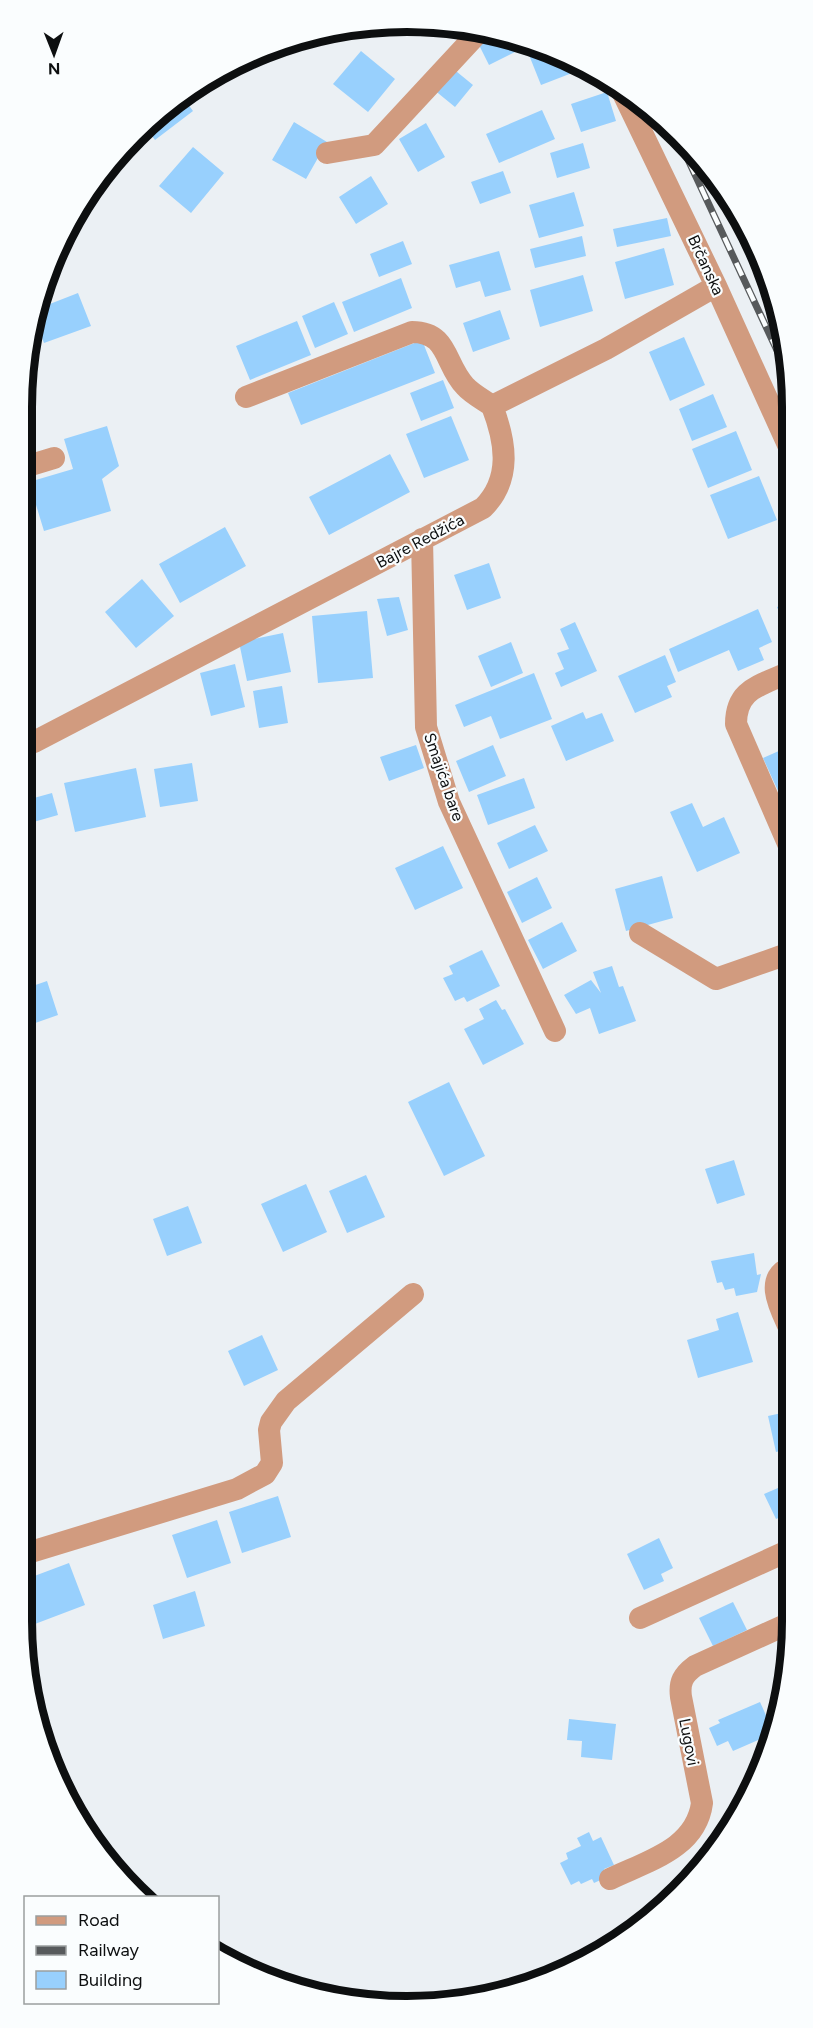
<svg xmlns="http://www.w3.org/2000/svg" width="813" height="2028" font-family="Figtree,sans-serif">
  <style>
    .building { fill: #98d0fd }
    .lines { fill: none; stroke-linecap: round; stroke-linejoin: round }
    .minor { stroke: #d19b7f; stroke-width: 22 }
    .rail-casing { stroke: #575a5c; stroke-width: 7 }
    .rail { stroke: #fafdfe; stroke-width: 4.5; stroke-dasharray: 14; stroke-linecap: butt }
    .labels { text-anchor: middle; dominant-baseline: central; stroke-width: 4.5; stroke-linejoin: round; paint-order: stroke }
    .street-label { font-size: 16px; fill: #0d0f10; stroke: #fafdfe }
    .rim { fill: none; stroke: #0d0f10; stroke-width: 8 }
  </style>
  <rect width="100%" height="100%" fill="#ebf0f4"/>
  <!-- building -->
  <path class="building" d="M480,35l36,4 5,10 -32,16 -14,-28z
    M290,46l-37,22 -6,-10 40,-11z
    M539,46l43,21 3,1 -44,17 -14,-35z
    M361,51l34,28 -27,33 -35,-28z
    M231,65l4,6 -31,22 -4,-5z
    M451,67l22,18 -18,22 -22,-18z
    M607,92l9,29 -35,11 -10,-28z
    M185,100l8,11 -38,29 -8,-11z
    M542,110l13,29 -56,24 -13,-29z
    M294,122l33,20 -21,37 -34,-19z
    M426,123l19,34 -27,15 -19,-33z
    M583,143l7,25 -33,10 -7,-25z
    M193,147l31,26 -33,40 -32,-27z
    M503,171l8,22 -31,11 -9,-22z
    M371,176l17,28 -32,20 -17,-27z
    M574,192l10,34 -45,12 -10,-33z
    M667,218l4,18 -54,11 -4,-18z
    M582,236l4,20 -51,12 -5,-19z
    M403,241l9,23 -33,13 -9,-23z
    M664,248l10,37 -49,14 -10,-37z
    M499,251l12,39 -26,7 -5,-16 -24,7 -7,-23z
    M583,275l10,36 -53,16 -10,-37z
    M401,278l11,30 -58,24 -12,-30z
    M78,293l13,33 -47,17 -9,-23 2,-11z
    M334,302l14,32 -33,14 -13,-32z
    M500,310l10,29 -37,13 -10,-29z
    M297,321l14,34 -61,25 -14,-34z
    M684,337l21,48 -35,16 -21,-49z
    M422,340l13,33 -134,52 -13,-32z
    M443,380l11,28 -33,13 -11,-28z
    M713,394l14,33 -35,14 -13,-32z
    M451,416l18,44 -45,18 -18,-44z
    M107,426l12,40 -17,13 9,32 -67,20 -15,-49 44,-13 -9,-30z
    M736,431l16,39 -44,18 -16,-39z
    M390,454l20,38 -81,43 -20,-38z
    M759,476l18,44 -49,19 -18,-44z
    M225,527l21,39 -66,37 -21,-39z
    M489,563l12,35 -34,12 -13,-35z
    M142,579l32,37 -38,32 -31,-36z
    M399,597l9,33 -21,6 -10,-37z
    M789,602v33l-12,-28z
    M758,609l14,33 -13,6 5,12 -26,11 -9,-21 -51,22 -9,-23z
    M367,611l6,67 -55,5 -6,-67z
    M575,622l22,49 -36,16 -6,-14 9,-4 -7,-16 12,-4 -9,-20z
    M283,633l8,39 -44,9 -8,-39z
    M511,642l12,31 -32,14 -13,-31z
    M665,655l11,27 -9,4 5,11 -37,16 -17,-37z
    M235,664l10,43 -34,9 -11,-43z
    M534,673l18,46 -52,20 -9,-23 -27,11 -9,-22z
    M282,686l6,37 -29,5 -6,-37z
    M583,712l3,7 16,-6 12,28 -48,20 -15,-35z
    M416,745l8,23 -35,13 -9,-24z
    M493,745l13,31 -37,16 -13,-31z
    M790,746v71l-27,-59z
    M192,763l6,38 -38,6 -6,-38z
    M136,768l10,49 -71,15 -11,-49z
    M524,778l11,30 -47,17 -11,-30z
    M52,793l6,22 -28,8 -7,-22z
    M692,803l11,24 21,-10 16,36 -43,19 -27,-60z
    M535,825l13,26 -39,18 -12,-26z
    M443,846l20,42 -48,22 -20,-42z
    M662,876l11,42 -47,13 -11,-42z
    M790,876v31l-2,1 -10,-27z
    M537,877l15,31 -30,15 -15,-31z
    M562,922l15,29 -34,18 -15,-29z
    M482,950l18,36 -33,16 -3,-5 -9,4 -12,-23 10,-4 -4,-8z
    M612,966l7,21 4,-1 13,35 -37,13 -9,-26 -14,6 -12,-19 27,-15 10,13 -8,-21z
    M47,981l11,34 -37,13v-38z
    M496,1000l6,10 3,-1 19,35 -41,21 -19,-36 20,-10 -5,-10z
    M449,1082l36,74 -41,20 -36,-74z
    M734,1160l11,35 -28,9 -12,-35z
    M366,1175l19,42 -38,16 -18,-42z
    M306,1184l21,48 -44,20 -22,-48z
    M188,1206l14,37 -35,13 -14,-37z
    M754,1253l3,22 4,-1 -4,18 -21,4 -2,-8 -9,2 -3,-8 -5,1 -6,-22z
    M738,1312l15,50 -55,16 -11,-38 32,-10 -3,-11z
    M262,1335l16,35 -34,16 -16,-35z
    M791,1411l1,37 -16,4 -8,-36z
    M792,1482v30l-16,7 -12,-25z
    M278,1496l13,41 -49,16 -13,-41z
    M217,1520l14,43 -44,15 -15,-43z
    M659,1538l14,30 -12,6 3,7 -20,9 -17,-36z
    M69,1563l16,42 -58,22 -6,-15v-31z
    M195,1591l10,35 -42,13 -10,-34z
    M733,1602l14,28 -34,16 -14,-28z
    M760,1702l14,31 -41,18 -5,-10 -11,5 -8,-18 11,-5 -2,-3z
    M569,1719l47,5 -4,36 -31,-3 1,-16 -15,-1z
    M589,1832l4,9 8,-4 13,28 -10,4 3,8 -13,6 -2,-4 -11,5 -2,-3 -8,4 -11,-22 8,-4 -2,-6 15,-7 -4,-8z"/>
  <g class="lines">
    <!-- minor -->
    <path class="minor" d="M619,85l97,201 73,161
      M327,153l47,-8 103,-111
      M246,397l166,-65c37,0 32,32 53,54 7,8 19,14 27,20
      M21,468l33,-10
      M422,539l4,188 23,75 106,229
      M789,672c-28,14 -53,16 -53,52l54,124
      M34,742l449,-234c29,-29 23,-66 9,-102l114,-57 110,-63
      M640,933l76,46 74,-26
      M791,1267c-30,11 -8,46 0,65
      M21,1555l216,-66 28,-15 7,-11 -3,-33 2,-8 15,-21 127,-107
      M640,1618l152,-69
      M610,1879c37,-18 86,-30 92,-76l-21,-106c-2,-15 2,-22 14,-31l97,-44"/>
    <defs>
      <path id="rail" d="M677,136l112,240"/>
    </defs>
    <!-- rail casing -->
    <use href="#rail" class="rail-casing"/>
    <!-- rail -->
    <use href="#rail" class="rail"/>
  </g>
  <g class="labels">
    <!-- street labels -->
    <g class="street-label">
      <text transform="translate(706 265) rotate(65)">Brčanska</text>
      <text transform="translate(420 541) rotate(-28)">Bajre Redžića</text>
      <text transform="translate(444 777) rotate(71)">Smajića bare</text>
      <text transform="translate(689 1742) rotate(79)">Lugovi</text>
    </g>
  </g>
  <!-- crop -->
  <path d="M0 0H813V2028H0ZM407 32H407A375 375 0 0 1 782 407V1621A375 375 0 0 1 407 1996H407A375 375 0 0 1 32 1621V407A375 375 0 0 1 407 32Z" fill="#fafdfe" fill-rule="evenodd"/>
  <path class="rim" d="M407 32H407A375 375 0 0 1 782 407V1621A375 375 0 0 1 407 1996H407A375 375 0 0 1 32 1621V407A375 375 0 0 1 407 32Z"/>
  <!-- legend -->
  <rect x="24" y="1896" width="195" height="108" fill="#fafdfe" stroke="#9b9e9f" stroke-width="1.5"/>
  <rect x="36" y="1916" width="30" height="9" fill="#d19b7f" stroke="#9b9e9f" stroke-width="1.5"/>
  <text x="78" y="1926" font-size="18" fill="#0d0f10">Road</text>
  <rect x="36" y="1946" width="30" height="9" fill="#575a5c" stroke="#9b9e9f" stroke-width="1.5"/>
  <text x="78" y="1956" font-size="18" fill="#0d0f10">Railway</text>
  <rect x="36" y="1971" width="30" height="18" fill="#98d0fd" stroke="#9b9e9f" stroke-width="1.5"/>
  <text x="78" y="1986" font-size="18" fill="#0d0f10">Building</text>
  <!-- north arrow -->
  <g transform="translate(54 54) rotate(179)" stroke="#fafdfe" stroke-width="4.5" paint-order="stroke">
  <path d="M0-4.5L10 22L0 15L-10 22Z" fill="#0d0f10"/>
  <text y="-9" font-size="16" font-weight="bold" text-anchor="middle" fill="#0d0f10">N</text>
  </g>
</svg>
